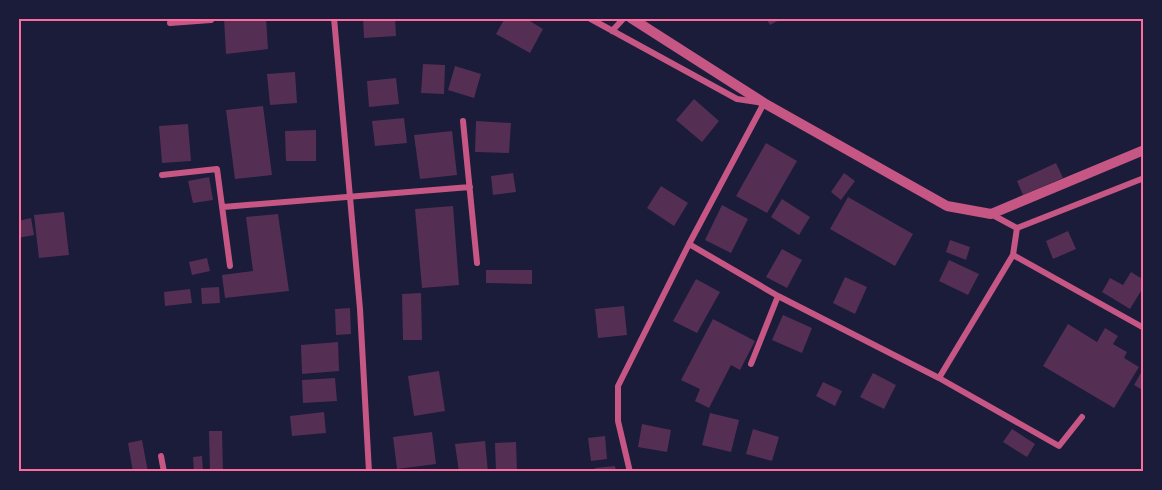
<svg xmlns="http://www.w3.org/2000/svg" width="1162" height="490" font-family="Lato,sans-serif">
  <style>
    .building { fill: #542f53 }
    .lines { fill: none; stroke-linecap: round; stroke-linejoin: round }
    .minor { stroke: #c65784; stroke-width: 6 }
    .tertiary { stroke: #c65784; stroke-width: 10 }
    .neatline { fill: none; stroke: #ff6b9d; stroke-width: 2 }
  </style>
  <rect width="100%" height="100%" fill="#1b1b3a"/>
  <!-- building -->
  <path class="building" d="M224,18h42l2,31 -42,5z
    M363,18h32l1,18 -32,2z
    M505,18h20l18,11 -13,24 -34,-19z
    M766,18h17l-13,7z
    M423,64l22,1 -1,29 -23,-1z
    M455,66l26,8 -7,24 -26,-8z
    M295,72l2,31 -27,2 -3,-31z
    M396,78l3,26 -30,3 -2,-26z
    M694,99l25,22 -17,21 -26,-22z
    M263,106l9,69 -37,4 -9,-69z
    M404,118l3,25 -32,3 -3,-25z
    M476,121l35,2 -2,30 -34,-1z
    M188,124l3,37 -29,2 -3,-37z
    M316,130v31h-30l-1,-30z
    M452,131l5,44 -37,4 -6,-44z
    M766,143l31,18 -30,52 -31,-17z
    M1056,163l7,15 -40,17 -6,-14z
    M513,173l3,19 -23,3 -2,-19z
    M844,173l11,8 -14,19 -10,-8z
    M209,177l4,23 -20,3 -5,-22z
    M661,186l27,17 -14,23 -27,-18z
    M848,197l65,37 -18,32 -65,-37z
    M782,199l28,18 -11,18 -28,-18z
    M722,205l26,14 -17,34 -26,-13z
    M453,206l6,79 -37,3 -7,-79z
    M64,212l5,43 -30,3 -5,-43z
    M278,214l11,77 -64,7 -3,-23 31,-4 -7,-54z
    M31,218l3,17 -16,3v-17z
    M1068,231l8,18 -23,10 -7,-18z
    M950,240l20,7 -4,13 -20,-8z
    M782,249l20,11 -15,28 -21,-11z
    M207,258l3,13 -18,4 -3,-13z
    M949,260l30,14 -11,21 -29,-14z
    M486,270h46v14l-46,-1z
    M1131,272l13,8v6l-14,23 -28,-17 8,-14 13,7z
    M845,277l22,10 -12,27 -22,-11z
    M696,279l24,13 -23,41 -24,-12z
    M219,287l1,16 -18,1 -1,-16z
    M190,289l2,14 -27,3 -1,-14z
    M421,293l1,47h-19l-1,-46z
    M624,306l3,29 -29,3 -3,-29z
    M350,308l1,26 -15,1 -1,-26z
    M783,315l29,13 -10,25 -30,-13z
    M713,319l42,22 -15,29 -9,-5 -22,43 -14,-7 5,-12 -19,-9z
    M1068,324l29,18 8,-14 13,8 -5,8 14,8 -3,6 15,9 -25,41 -71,-42z
    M338,342l1,29 -37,3 -1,-29z
    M439,371l6,40 -31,5 -6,-40z
    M1142,371l2,2v18l-10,-6z
    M873,373l23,12 -12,24 -24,-12z
    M335,378l2,23 -34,2 -1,-23z
    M823,382l19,9 -7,15 -19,-10z
    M324,412l2,21 -34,3 -2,-20z
    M710,413l29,7 -8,32 -29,-7z
    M642,424l29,6 -4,22 -29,-5z
    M753,429l26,8 -7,24 -26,-7z
    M1012,429l23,15 -8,13 -24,-15z
    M209,431h13l1,41h-13z
    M432,432l4,32 -39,5 -4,-32z
    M605,436l2,23 -16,2 -3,-23z
    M142,440l6,32h-15l-5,-29z
    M485,441l3,31h-29l-4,-28z
    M516,442l1,30h-21l-1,-29z
    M202,456l1,16h-9l-1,-15z
    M615,466l1,6h-20l-1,-4z"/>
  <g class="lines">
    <!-- minor -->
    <path class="minor" d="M334,18l26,291 9,163
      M589,18l148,81 27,4 -75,141 -71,142v35l12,51
      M170,23l41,-3v-2
      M612,31l12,-13
      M463,121l14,142
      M162,175l55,-6 13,97
      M223,207l247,-20
      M991,214l26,14 127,-50
      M1017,228l-4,27 131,73
      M689,244l89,52 161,82 120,68 23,-29
      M751,364l27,-68
      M939,378l74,-123
      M161,456l3,16"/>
    <!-- tertiary -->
    <path class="tertiary" d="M631,18l133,85 183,103 44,8 153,-64"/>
  </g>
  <!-- border -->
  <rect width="1162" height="490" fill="none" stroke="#1b1b3a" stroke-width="39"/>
  <rect x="20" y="20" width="1122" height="450" class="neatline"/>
</svg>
